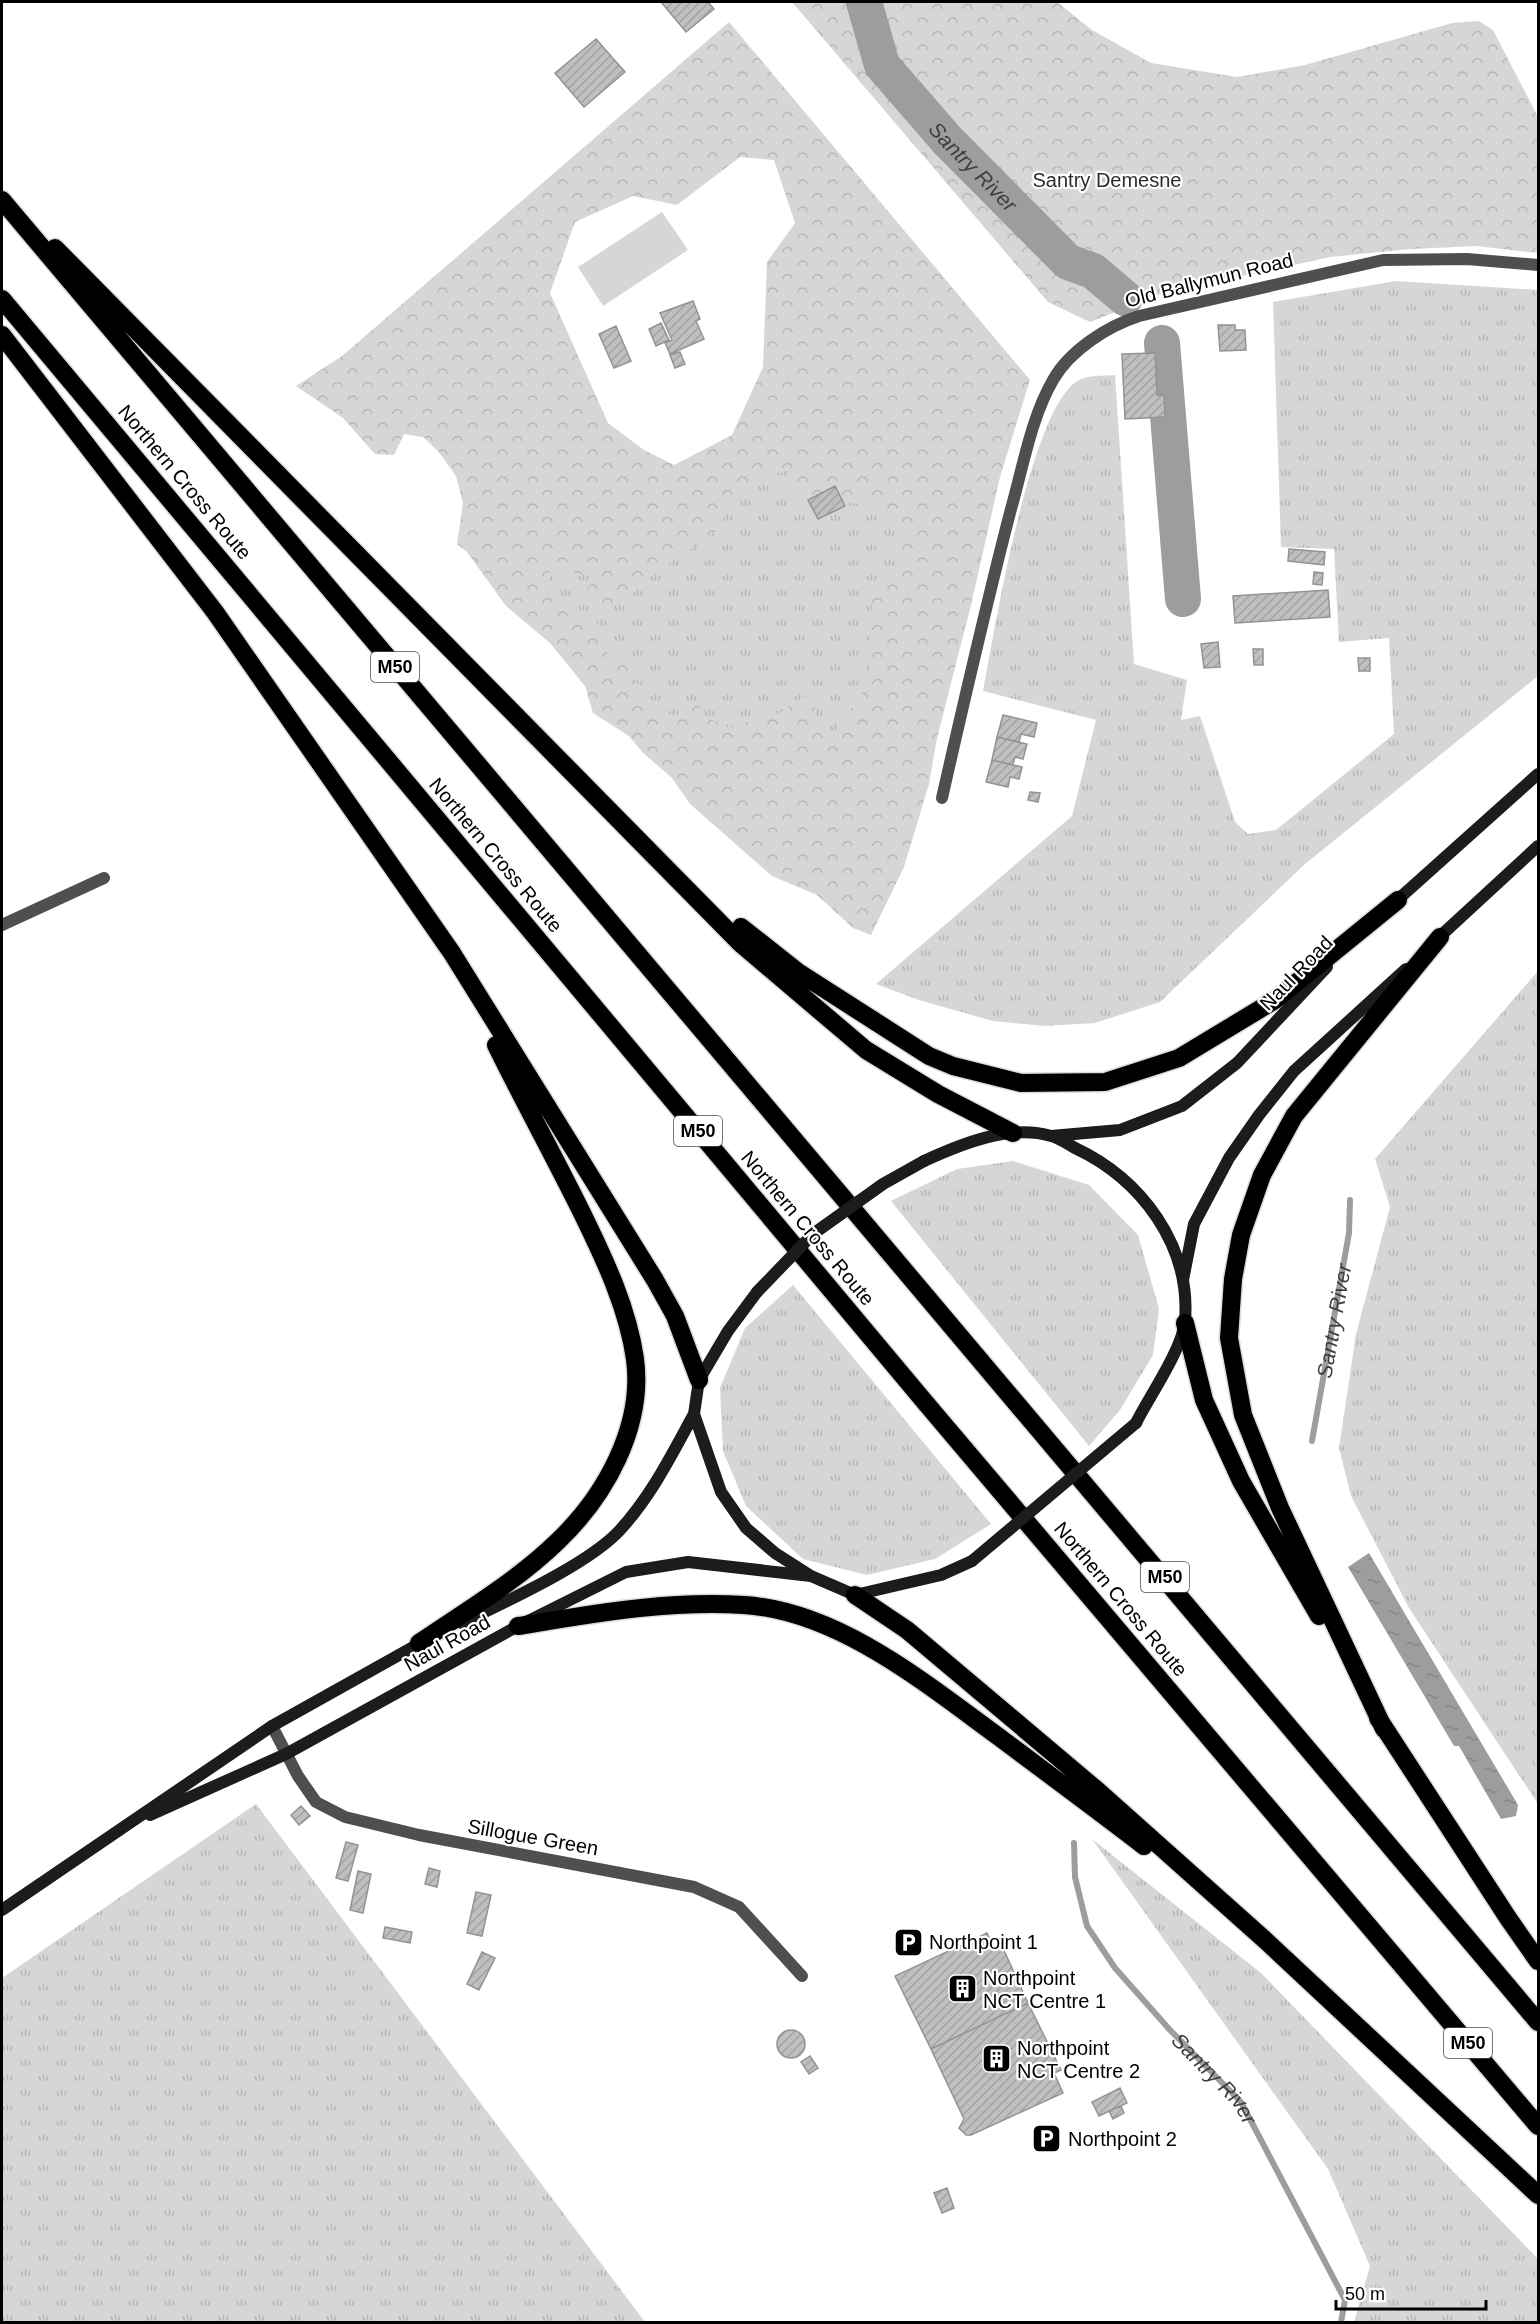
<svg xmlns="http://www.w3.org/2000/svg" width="1540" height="2324" font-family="Helvetica,sans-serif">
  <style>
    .grass { fill: url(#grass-tufts) }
    .forest { fill: url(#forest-crowns); fill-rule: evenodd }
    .pitch { fill: #d6d6d6 }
    .water { fill: url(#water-ripples) }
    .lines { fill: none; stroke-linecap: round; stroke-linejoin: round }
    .stream { stroke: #9d9d9d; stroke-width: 6 }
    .river { stroke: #9d9d9d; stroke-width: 36 }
    .building { fill: url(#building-hatch); stroke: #939393; stroke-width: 1.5 }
    .motorway-casing { stroke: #dbdbdb; stroke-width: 21 }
    .minor { stroke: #4f4f4f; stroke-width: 12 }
    .secondary { stroke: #1c1c1c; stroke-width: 12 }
    .motorway { stroke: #000; stroke-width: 18 }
    .secondary-bridge { stroke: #1c1c1c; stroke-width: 12 }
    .labels { text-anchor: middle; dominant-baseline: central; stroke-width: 4.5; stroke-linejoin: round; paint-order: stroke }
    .shield { fill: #fff; stroke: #4c4c4c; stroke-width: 1.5 }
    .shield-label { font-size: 18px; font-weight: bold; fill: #000 }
    .park-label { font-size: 20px; fill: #2d2d2d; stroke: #fff }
    .street-label { font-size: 20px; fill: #000; stroke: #fff }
    .poi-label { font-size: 20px; fill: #000; stroke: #fff; text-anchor: start }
    .water-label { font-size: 21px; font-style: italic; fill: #3e3e3e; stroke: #fff }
  </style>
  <defs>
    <pattern id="grass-tufts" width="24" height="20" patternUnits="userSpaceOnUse" patternTransform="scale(1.5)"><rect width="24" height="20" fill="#d6d6d6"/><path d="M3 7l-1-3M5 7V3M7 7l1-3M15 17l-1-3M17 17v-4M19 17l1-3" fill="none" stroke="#b6b6b6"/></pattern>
    <pattern id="forest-crowns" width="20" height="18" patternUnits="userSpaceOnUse" patternTransform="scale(1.5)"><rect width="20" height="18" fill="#d6d6d6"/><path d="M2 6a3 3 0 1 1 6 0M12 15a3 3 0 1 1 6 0" fill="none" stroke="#b6b6b6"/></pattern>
    <pattern id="water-ripples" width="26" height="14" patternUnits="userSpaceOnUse" patternTransform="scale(1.5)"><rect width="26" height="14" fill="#9d9d9d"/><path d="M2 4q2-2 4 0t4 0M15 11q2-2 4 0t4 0" fill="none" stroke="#858585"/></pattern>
    <pattern id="building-hatch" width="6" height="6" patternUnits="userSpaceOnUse" patternTransform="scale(1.5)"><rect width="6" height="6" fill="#bfbfbf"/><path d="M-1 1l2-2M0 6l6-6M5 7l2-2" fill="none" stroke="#a2a2a2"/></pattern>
  </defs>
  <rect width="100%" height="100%" fill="#fff"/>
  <!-- grass -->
  <path class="grass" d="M1396,281l142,9v386l-233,188 -145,138 -65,21 -50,3 -52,-5 -74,-21 -43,-16 196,-168 24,-96 -113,-29c11,-57 47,-285 96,-311 9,-5 25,-4 36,-5l19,289 53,16 -6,40 19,-4 35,106 13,12 28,-4 118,-96 -5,-96 -50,4 -5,-93 -53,-2 -8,-245z
    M799,455l125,51 -36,213 -51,20 -185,-3 -120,-147 2,-24 206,-79z
    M1538,971v833l-129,-196 -58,-112 -12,-48 17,-114 34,-127 -15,-48z
    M1013,1161l76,24 49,50 21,74 -6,46 -33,55 -31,36 -198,-245 66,-32z
    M793,1285l198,239 -56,35 -68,16 -64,-16 -57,-53 -23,-55 -3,-63 25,-60z
    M256,1804l389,518h-643v-344z
    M1092,1839l169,134 277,286v63h-184l16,-56 -42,-97z"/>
  <!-- forest -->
  <path class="forest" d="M792,2h265l35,28 59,33 86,14 68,-12 147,-42 27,-2 14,9 45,87v136l-62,-7 -65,3 -81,8 -169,37 -71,28 -42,-20z
    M729,22l301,358 -30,97 -29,128 -34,133 -8,46 -25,83 -33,68 -18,-7 -36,-33 -45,-19 -82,-72 -18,-26 -30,-26 -13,-16 -36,-23 -8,-27 -35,-43 -44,-37 -39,-54 -10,-8 6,-41 -7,-27 -18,-25 -15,-14 -19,-3 -10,21 -19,-1 -32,-36 -47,-32 46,-30zM740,157l34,3 21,63 -28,39 -4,105 -31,68 -58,30 -30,-15 -36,-27 -58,-130 25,-71 58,-26 44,9zM796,469l-4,25 68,10 14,-5 24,18 1,43 -27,31 -2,91 -36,50 -8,3 -9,-15 -5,-22 -8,-1 -37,24 -14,-2 -23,9 -25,-11 -7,-14 -23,13 -24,-11 -26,-41 -13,-3 -9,-16 -4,-20 -51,-40 2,-20 29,9 21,-1 -17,21 19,14 23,-6 19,-21 75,-52 11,-23 40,-31z"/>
  <!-- pitch -->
  <path class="pitch" d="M662,212l26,38 -85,56 -25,-39z"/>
  <!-- water -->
  <path class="water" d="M1369,1553l149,252 -2,11 -15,3 -42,-73h-5l-106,-179z"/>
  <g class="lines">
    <!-- stream -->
    <g class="stream">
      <path id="s1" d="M1312,1441l37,-208 1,-33"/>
      <path id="s2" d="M1074,1843l1,34 12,49 28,42 55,62 71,72 104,198 -4,22"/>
    </g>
    <!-- river -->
    <g class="river">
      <path id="s3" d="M864,2l18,63 65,75 121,122 25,9 32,27"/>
      <path d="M1162,343l21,256"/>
    </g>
  </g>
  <!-- building -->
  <path class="building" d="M661,2h47l6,7 -28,23z
    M596,39l29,33 -41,35 -29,-34z
    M693,301l7,18 -4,2 8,18 -34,15 -5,-11 7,-3 -12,-27z
    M661,323l8,17 -13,6 -7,-17z
    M1218,325h17v5h10l1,20 -26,1z
    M616,326l15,35 -17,7 -15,-34z
    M680,352l5,12 -10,4 -5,-13z
    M1155,353l2,42h7l1,22 -40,2 -3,-65z
    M835,486l10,20 -27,13 -10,-19z
    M1289,549l36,3 -1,13 -36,-4z
    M1314,572l9,1 -1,12 -9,-1z
    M1328,590l2,27 -95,6 -2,-27z
    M1218,642l2,25 -16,1 -3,-24z
    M1253,649h10v16h-9z
    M1358,658h12v13h-11z
    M1003,715l34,8 -3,14 -13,-3 -2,8 -22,-5z
    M997,737l30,7 -4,15 -8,-2 -2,8 -21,-5z
    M992,760l30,7 -3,12 -9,-2 -2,10 -22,-5z
    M1030,792l10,1 -2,9 -10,-2z
    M301,1806l9,10 -11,9 -8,-10z
    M346,1842l12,3 -10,36 -12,-3z
    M429,1868l11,3 -3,16 -12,-3z
    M358,1871l13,3 -8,39 -13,-3z
    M476,1892l15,3 -9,41 -15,-3z
    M385,1927l27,5 -2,11 -27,-5z
    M987,1933l7,14 7,-3 27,59 -97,46 -36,-73z
    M482,1952l13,6 -16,32 -12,-6z
    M1028,2003l33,67 -7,3 9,20 -92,42h-5l-7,-7 5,-9 -33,-70z
    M777 2044a14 14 0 1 1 28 0a14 14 0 1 1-28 0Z
    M810,2056l8,12 -9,6 -8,-12z
    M1120,2088l7,15 -28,13 -7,-14z
    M1121,2106l3,7 -11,6 -4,-8z
    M947,2188l7,20 -12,5 -8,-20z"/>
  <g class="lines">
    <defs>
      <path id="motorway" d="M2,200l1536,1822
        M55,248l686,696 125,106 72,44 75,39
        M2,299l922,1102 614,725
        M2,335l213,277 237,341 203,327 20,36 24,64
        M741,927l57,45 131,84 24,10 68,17 84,-1 74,-24 96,-58 123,-100
        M1185,1323l19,77 37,81 78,135
        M855,1595l52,35 191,161 167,149 273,255
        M518,1626c74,-12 150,-26 226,-21 94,6 181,78 255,132 48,36 97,72 145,109
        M419,1643c47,-32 98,-62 139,-102 47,-45 86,-114 77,-182 -7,-50 -30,-99 -52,-144 -28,-57 -59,-113 -87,-170
        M1378,1718l130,200 30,43
        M1384,1729l-104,-221 -37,-93 -14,-77 4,-59 8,-44 21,-60 32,-59 146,-179"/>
    </defs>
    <!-- motorway casing -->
    <use href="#motorway" class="motorway-casing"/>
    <!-- minor -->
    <path class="minor" d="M942,798c22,-97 44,-193 69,-289 12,-42 20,-91 42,-129 17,-30 55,-54 86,-64l244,-56 84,-1 71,6
      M2,925l102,-47
      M272,1726l26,50 18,26 29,15 74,18 275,52 45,20 63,69"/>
    <!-- secondary -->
    <path class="secondary" d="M1394,903l144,-129
      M1436,940l102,-94
      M1051,1136l69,-6 62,-24 55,-43 90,-96
      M924,1161c37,-17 85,-37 127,-25 8,2 17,8 24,12 66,31 116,97 110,173 -2,27 -36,76 -49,102
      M1183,1280l11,-56 35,-66 30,-43 35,-44 112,-102
      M757,1292l-29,39 -29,49 -5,34 27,78 25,36 29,25 36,23 44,19 86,-20 31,-14
      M462,1623c43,-21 127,-59 158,-93 32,-35 52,-76 74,-116
      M150,1815l136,-61 232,-128 108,-54 62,-10 123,14
      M2,1910l270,-184 152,-85"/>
    <!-- motorway -->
    <use href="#motorway" class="motorway"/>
    <!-- secondary-bridge -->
    <path class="secondary-bridge" d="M757,1292l56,-58 70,-50 41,-23
      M972,1561l164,-138"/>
  </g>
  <!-- icons -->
  <defs>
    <symbol id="parking-square" viewBox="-11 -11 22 22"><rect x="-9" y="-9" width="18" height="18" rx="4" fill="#000" stroke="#fff"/><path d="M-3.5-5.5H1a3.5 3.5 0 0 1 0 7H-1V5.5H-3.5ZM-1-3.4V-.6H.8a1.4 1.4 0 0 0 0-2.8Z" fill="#fff"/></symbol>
    <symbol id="building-square" viewBox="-11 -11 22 22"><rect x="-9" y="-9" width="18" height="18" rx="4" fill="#000" stroke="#fff"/><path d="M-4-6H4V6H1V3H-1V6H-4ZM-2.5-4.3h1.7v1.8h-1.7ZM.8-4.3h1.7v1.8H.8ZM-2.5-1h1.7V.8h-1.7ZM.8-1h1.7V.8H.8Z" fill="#fff"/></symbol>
  </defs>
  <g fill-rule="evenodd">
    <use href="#parking-square" x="892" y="1926" width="33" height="33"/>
    <use href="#building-square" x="946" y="1972" width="33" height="33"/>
    <use href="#building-square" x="980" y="2042" width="33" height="33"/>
    <use href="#parking-square" x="1030" y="2122" width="33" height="33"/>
  </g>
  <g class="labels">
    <!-- shield labels -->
    <g class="shield">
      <rect x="371" y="652" width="48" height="30" rx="4.5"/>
      <rect x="674" y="1116" width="48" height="30" rx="4.5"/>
      <rect x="1141" y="1562" width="48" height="30" rx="4.5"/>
      <rect x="1444" y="2028" width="48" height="30" rx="4.5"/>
    </g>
    <g class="shield-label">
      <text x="395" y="667">M50</text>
      <text x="698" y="1131">M50</text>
      <text x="1165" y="1577">M50</text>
      <text x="1468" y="2043">M50</text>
    </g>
    <!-- park labels -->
    <g class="park-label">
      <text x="1107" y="180">Santry Demesne</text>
    </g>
    <!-- street labels -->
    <g class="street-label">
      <text transform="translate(1209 280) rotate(-14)">Old Ballymun Road</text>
      <text transform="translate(185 482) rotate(50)">Northern Cross Route</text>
      <text transform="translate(496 855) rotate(50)">Northern Cross Route</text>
      <text transform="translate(1296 973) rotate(-46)">Naul Road</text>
      <text transform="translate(808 1228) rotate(50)">Northern Cross Route</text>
      <text transform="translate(1121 1599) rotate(50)">Northern Cross Route</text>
      <text transform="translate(447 1643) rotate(-29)">Naul Road</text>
      <text transform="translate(533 1837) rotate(10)">Sillogue Green</text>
    </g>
    <!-- poi labels -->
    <g class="poi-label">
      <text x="929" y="1942">Northpoint 1</text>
      <text x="983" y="1978">Northpoint<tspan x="983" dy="23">NCT Centre 1</tspan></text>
      <text x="1017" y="2048">Northpoint<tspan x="1017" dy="23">NCT Centre 2</tspan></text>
      <text x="1068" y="2139">Northpoint 2</text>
    </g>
    <!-- water labels -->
    <g class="water-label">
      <text stroke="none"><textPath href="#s3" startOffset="202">Santry River</textPath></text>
      <text stroke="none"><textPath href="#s1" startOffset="122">Santry River</textPath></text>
      <text stroke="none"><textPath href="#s2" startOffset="284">Santry River</textPath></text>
    </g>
  </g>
  <!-- border -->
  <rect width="1540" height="2324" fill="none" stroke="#000000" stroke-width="6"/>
  <!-- scale -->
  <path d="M1336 2300v9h150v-9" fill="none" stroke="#000000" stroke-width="3"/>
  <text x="1345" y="2300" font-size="18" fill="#000000" stroke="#ffffff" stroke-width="4.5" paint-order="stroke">50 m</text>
</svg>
